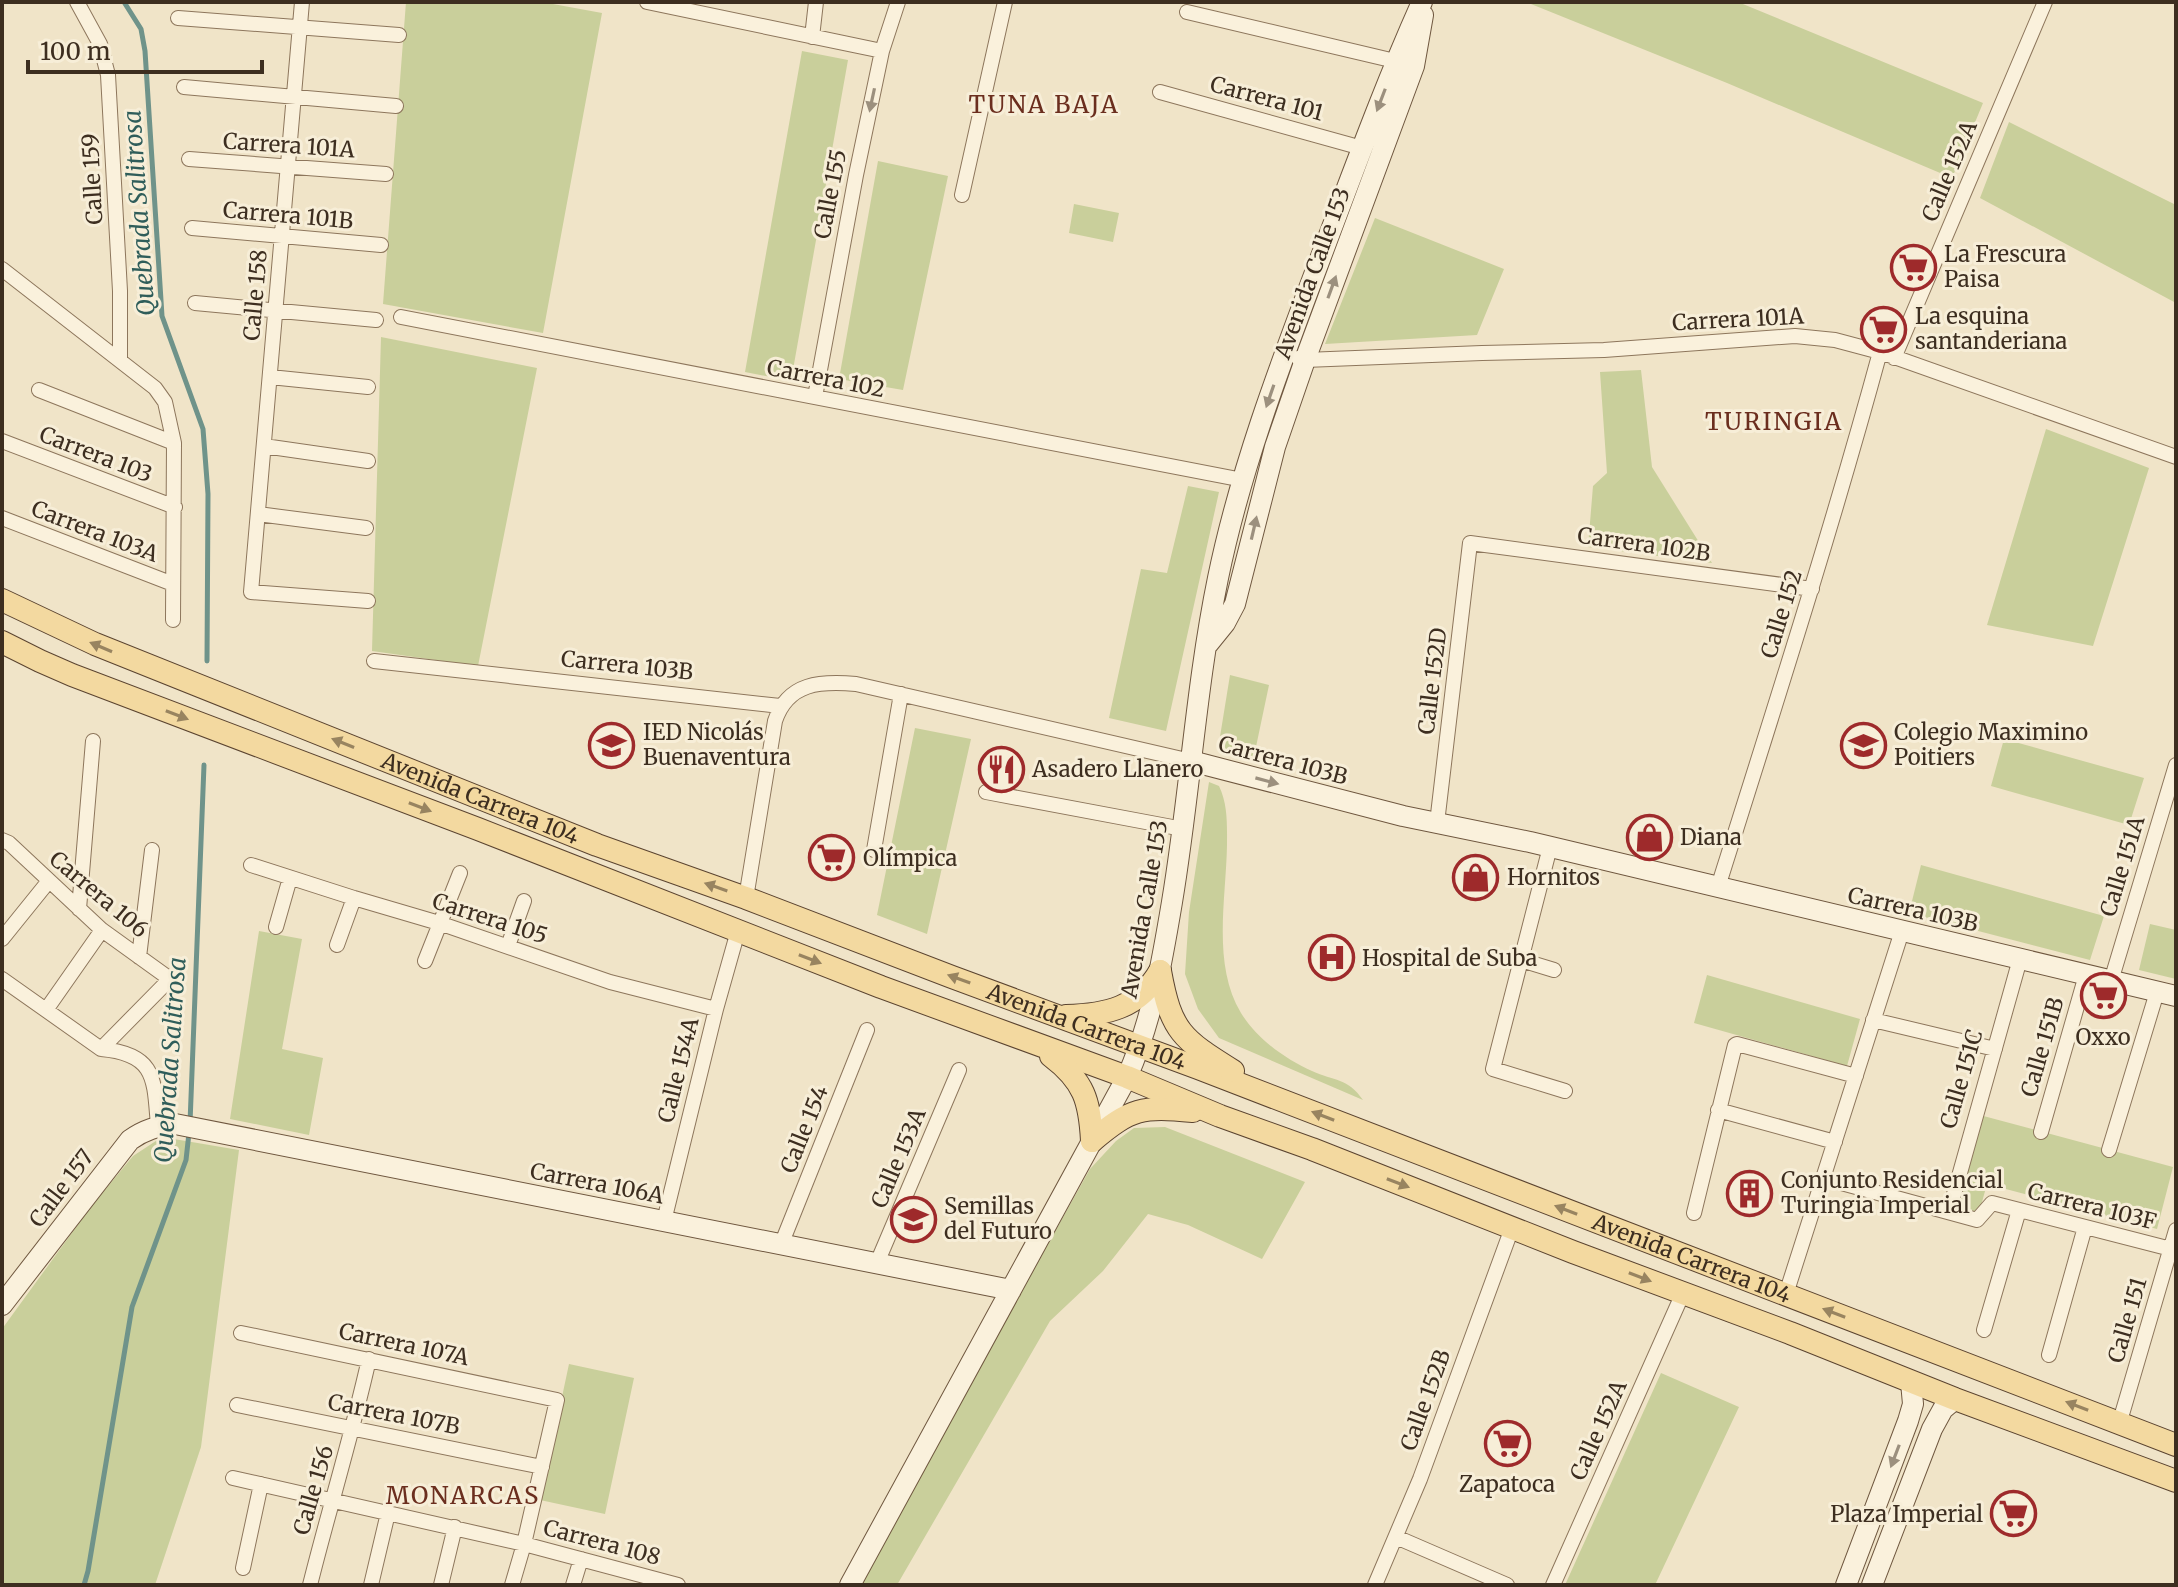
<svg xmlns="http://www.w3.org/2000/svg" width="2178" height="1587" font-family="Merriweather,serif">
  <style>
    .green { fill: #c9cf9b }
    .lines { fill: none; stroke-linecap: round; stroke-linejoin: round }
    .stream { stroke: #6f938a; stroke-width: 5 }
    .street-casing { stroke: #8d765c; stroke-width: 16 }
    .secondary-casing { stroke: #6f573f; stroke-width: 22 }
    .primary-casing { stroke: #5b4430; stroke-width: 24 }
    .street { stroke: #faf1dc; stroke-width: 14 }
    .secondary { stroke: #faf1dc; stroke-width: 20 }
    .primary { stroke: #f3d9a0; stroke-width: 22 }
    .oneway { fill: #9c907e }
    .oneway2 { fill: #988460 }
    .labels { text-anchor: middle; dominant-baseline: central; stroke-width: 6; stroke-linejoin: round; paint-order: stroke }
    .street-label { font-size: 22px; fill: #3d2e20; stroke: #f7eed8 }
    .poi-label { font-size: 22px; fill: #3d2e20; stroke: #f7eed8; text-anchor: start }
    .neighbourhood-label { font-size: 24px; letter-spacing: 2px; fill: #6b2e1e; stroke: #f7eed8 }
    .water-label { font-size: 24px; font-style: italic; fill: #2f5d5a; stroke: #f7eed8 }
  </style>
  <rect width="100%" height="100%" fill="#f0e4c8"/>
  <!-- green -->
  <path class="green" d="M406,2h136l60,11 -59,320 -160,-29z
    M1526,2h212l245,101 -31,75 -225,-95z
    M802,51l46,9 -57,321 -46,-9z
    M2009,122l167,83v98l-196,-105z
    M878,161l70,15 -45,214 -64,-11z
    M1074,204l45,9 -6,29 -44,-9z
    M1375,218l129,51 -27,66 -152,9z
    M381,337l156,31 -59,298 -106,-15z
    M1641,370l11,97 60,96 -124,-16 5,-61 14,-13 -7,-101z
    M2046,429l103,39 -56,178 -106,-21z
    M1188,486l31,6 -53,239 -57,-13 32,-149 26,4z
    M1230,675l39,10 -16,76 -35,-12z
    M915,728l56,11 -44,195 -50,-19z
    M2004,739l140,39 -15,47 -138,-39z
    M1209,782l10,4c9,19 8,38 8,59 -1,56 -15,119 14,168 16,26 44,46 71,58 22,10 36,7 51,29l-144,-62 -21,-29 -13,-35 4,-62z
    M1921,865l183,51 -14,44 -181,-47z
    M2150,924l26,6v49l-37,-9z
    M259,931l43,8 -20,110 41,9 -14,77 -79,-16z
    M1707,975l153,44 -13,47 -153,-43z
    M1976,1114l197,53 -16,62 -170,-45 -10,36 -28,-8z
    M1165,1127l140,55 -43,77 -74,-34 -40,-11 -45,57 -53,50 -153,264h-40l233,-416 26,-28 18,-13z
    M162,1137l77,13 -38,297 -46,138h-153v-256l88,-121 43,-52z
    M569,1364l65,14 -29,136 -65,-14z
    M1661,1373l78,34 -84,178h-90z"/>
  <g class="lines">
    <!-- stream -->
    <path class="stream" d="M124,2l17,27 4,22 17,265 41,113 5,65 -1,167
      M190,1123l14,-358
      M84,1585l4,-14 44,-264 54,-147 3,-27"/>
    <defs>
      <path id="street" d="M77,2l23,42 8,31 12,216v69
        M302,2l-51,590 117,9
        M647,2l235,49
        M1187,12l208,49
        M178,18l221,17
        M812,37l4,-35
        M184,87l212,19
        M1160,92l202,56
        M189,159l197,15
        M962,195l43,-193
        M192,228l189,17
        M2,269l153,119 10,14 9,41 -1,177
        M195,303l181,17
        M401,317l842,163
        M1298,358l7,2 177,-7 122,-3 191,-14 40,4 45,12 296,105
        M1894,358l151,-356
        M270,377l98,10
        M39,390l135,53
        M815,397l41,-222 26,-124 16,-49
        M2,441l173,66
        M264,446l104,15
        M258,514l108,14
        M2,518l171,66
        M374,661l406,45
        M986,792l197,37
        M1437,823l33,-280 342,46
        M2,840l7,3 93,87 68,49 -69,70
        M1550,847l-57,222 72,22
        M874,850l27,-156
        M251,865l103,33 85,25 171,59 106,27
        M1718,887c56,-178 113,-355 162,-535
        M746,898l29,-177c13,-39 46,-40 81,-37l335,77
        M79,909l14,-168
        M276,927l14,-49
        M2,939l46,-57
        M337,945l17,-47
        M508,946l16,-45
        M139,957l13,-107
        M1521,960l33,10
        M425,961l35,-88
        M2,979l99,70c56,5 53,31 57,77
        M2111,981l65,-216
        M46,1010l56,-80
        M1873,1020l122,29
        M1718,1110l117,32
        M2041,1132l45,-157
        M2109,1150l48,-158
        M1823,1178l154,42 15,-17 179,46
        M1949,1212l71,-253
        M1694,1213l41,-168 2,-1 119,32
        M664,1221l52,-212 22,-78
        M781,1245l86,-215
        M877,1263l82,-193
        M1786,1294l116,-363
        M1984,1330l35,-120
        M241,1333l316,67 -33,144 -12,41
        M2049,1355l36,-128
        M237,1405l305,62
        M2120,1421l56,-191
        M233,1478l291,66 154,41
        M1396,1537l111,48
        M243,1568l18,-84
        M310,1585c19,-76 42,-150 59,-226
        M371,1585l17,-72
        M441,1585l14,-58
        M573,1585l8,-26
        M1375,1585l45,-106 92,-251
        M1553,1585l130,-292"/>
      <path id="secondary" d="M1208,644l17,-21 10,-19 40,-157 30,-87 109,-294 9,-51
        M1191,761l212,55 127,26 646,154
        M2,1305l128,-165c14,-10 27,-14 45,-16l836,166
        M850,1585l277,-508c25,-56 35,-115 45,-175 18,-108 24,-217 46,-324 22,-107 61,-210 99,-311 34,-89 66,-178 105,-265
        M1846,1585l62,-164 5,-17 -2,-22
        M1872,1585l60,-156 11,-20 12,-10"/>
      <g id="primary">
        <path id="s1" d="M2,600l93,44 502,201 149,53 206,79 246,91 978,377"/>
        <path d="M2,642l38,19 32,14 406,154 403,158 246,90 93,39 92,33 261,103 217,81 165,66 221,82"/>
        <path d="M1160,971c11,61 22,68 73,100"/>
        <path d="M1066,1016c40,-1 73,-8 94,-45"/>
        <path d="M1051,1056c33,25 39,45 41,85"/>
        <path d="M1092,1141c39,-33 50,-35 101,-30"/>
      </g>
    </defs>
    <!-- street casing -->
    <use href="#street" class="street-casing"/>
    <!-- secondary casing -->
    <use href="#secondary" class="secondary-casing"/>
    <!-- primary casing -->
    <use href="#primary" class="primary-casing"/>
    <!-- street -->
    <use href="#street" class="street"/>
    <!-- secondary -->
    <use href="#secondary" class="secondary"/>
    <!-- primary -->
    <use href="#primary" class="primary"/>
  </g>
  <!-- one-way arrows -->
  <defs><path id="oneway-solid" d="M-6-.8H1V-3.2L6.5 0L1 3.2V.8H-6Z" transform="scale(2)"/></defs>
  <g class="oneway">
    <use href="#oneway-solid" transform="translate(872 100) rotate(102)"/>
    <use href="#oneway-solid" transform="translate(1381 100) rotate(111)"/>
    <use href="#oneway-solid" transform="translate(1332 287) rotate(-70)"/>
    <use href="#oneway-solid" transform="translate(1270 396) rotate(109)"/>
    <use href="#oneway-solid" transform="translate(1254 528) rotate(-77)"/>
    <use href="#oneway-solid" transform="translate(1267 781) rotate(15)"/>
    <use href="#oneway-solid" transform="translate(1895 1456) rotate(111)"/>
  </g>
  <g class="oneway2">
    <use href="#oneway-solid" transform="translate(101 647) rotate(-157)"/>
    <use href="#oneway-solid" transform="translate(177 715) rotate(21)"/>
    <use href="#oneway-solid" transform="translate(343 743) rotate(-158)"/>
    <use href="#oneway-solid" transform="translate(420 807) rotate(21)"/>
    <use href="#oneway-solid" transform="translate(716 887) rotate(-161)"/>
    <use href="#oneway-solid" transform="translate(810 959) rotate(21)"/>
    <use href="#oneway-solid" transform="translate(959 979) rotate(-160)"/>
    <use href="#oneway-solid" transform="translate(1323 1116) rotate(-159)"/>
    <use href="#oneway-solid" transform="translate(1398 1183) rotate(21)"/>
    <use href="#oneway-solid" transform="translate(1566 1210) rotate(-159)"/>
    <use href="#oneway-solid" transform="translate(1640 1277) rotate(21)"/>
    <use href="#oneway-solid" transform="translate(1834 1313) rotate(-159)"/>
    <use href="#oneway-solid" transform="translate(2077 1406) rotate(-159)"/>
  </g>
  <!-- icons -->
  <defs>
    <symbol id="supermarket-ring" viewBox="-11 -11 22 22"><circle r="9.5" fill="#f7eed8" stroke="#9e2a2b" stroke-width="1.5"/><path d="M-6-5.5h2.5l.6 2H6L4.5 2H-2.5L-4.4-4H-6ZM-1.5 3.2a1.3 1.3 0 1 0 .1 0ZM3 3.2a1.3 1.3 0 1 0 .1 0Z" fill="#9e2a2b"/></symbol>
    <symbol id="school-ring" viewBox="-11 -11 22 22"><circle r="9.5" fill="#f7eed8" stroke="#9e2a2b" stroke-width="1.5"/><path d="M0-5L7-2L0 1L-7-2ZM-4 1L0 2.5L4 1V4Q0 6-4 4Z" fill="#9e2a2b"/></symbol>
    <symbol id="restaurant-ring" viewBox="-11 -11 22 22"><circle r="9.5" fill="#f7eed8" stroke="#9e2a2b" stroke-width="1.5"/><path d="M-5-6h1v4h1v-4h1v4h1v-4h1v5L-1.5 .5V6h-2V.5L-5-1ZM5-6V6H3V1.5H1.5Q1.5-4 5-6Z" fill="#9e2a2b"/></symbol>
    <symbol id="shop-ring" viewBox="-11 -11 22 22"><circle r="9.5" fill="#f7eed8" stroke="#9e2a2b" stroke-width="1.5"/><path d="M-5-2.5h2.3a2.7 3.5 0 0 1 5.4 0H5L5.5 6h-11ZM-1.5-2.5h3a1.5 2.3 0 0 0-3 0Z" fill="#9e2a2b"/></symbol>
    <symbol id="hospital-ring" viewBox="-11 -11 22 22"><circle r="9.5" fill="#f7eed8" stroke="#9e2a2b" stroke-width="1.5"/><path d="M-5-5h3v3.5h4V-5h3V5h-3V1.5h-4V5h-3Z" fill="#9e2a2b"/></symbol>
    <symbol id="building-ring" viewBox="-11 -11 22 22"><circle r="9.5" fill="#f7eed8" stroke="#9e2a2b" stroke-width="1.5"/><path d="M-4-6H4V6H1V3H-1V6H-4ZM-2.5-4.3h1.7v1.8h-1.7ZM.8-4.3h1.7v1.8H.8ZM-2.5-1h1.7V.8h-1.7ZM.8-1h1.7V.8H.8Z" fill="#9e2a2b"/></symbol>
  </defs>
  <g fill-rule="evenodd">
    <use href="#supermarket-ring" x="1888" y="242" width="51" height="51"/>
    <use href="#supermarket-ring" x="1858" y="304" width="51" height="51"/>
    <use href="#school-ring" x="586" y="720" width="51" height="51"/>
    <use href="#school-ring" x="1838" y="720" width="51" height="51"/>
    <use href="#restaurant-ring" x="976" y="744" width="51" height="51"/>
    <use href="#shop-ring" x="1624" y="812" width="51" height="51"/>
    <use href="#supermarket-ring" x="806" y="832" width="51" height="51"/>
    <use href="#shop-ring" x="1450" y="852" width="51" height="51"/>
    <use href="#hospital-ring" x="1306" y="932" width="51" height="51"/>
    <use href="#supermarket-ring" x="2078" y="970" width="51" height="51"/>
    <use href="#building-ring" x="1724" y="1168" width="51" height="51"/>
    <use href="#school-ring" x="888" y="1194" width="51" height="51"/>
    <use href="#supermarket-ring" x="1482" y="1418" width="51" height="51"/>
    <use href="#supermarket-ring" x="1988" y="1488" width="51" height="51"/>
  </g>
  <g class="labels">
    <!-- street labels -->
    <g class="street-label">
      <text transform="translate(1267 98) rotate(15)">Carrera 101</text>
      <text transform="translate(289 145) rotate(4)">Carrera 101A</text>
      <text transform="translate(1949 171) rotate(-67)">Calle 152A</text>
      <text transform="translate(92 179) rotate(-93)">Calle 159</text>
      <text transform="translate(830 194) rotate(-79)">Calle 155</text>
      <text transform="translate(288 215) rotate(5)">Carrera 101B</text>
      <text transform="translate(1312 273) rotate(-70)">Avenida Calle 153</text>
      <text transform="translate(255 295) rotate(-85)">Calle 158</text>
      <text transform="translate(1738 319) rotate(-3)">Carrera 101A</text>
      <text transform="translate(826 378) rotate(11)">Carrera 102</text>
      <text transform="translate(96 454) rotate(21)">Carrera 103</text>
      <text transform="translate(95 531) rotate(21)">Carrera 103A</text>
      <text transform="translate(1644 544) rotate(8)">Carrera 102B</text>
      <text transform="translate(1781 614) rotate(-73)">Calle 152</text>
      <text transform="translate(627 665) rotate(6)">Carrera 103B</text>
      <text transform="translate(1432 681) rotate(-83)">Calle 152D</text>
      <text transform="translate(1283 760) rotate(15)">Carrera 103B</text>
      <text stroke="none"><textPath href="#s1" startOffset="518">Avenida Carrera 104</textPath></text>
      <text transform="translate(2122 866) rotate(-73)">Calle 151A</text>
      <text transform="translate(99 894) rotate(40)">Carrera 106</text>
      <text transform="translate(1144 909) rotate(-80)">Avenida Calle 153</text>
      <text transform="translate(1913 909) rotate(13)">Carrera 103B</text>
      <text transform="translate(490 918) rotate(18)">Carrera 105</text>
      <text stroke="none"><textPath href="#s1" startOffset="1166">Avenida Carrera 104</textPath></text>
      <text transform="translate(2042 1047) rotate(-74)">Calle 151B</text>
      <text transform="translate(678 1070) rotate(-76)">Calle 154A</text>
      <text transform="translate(1961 1079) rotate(-74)">Calle 151C</text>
      <text transform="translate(804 1129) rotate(-68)">Calle 154</text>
      <text transform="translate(898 1158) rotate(-67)">Calle 153A</text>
      <text transform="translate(597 1183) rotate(11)">Carrera 106A</text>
      <text transform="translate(61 1188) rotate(-53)">Calle 157</text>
      <text transform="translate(2092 1206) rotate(14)">Carrera 103F</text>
      <text stroke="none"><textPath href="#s1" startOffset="1814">Avenida Carrera 104</textPath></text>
      <text transform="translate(2127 1320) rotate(-74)">Calle 151</text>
      <text transform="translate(404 1344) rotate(12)">Carrera 107A</text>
      <text transform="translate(1425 1400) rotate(-70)">Calle 152B</text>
      <text transform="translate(394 1414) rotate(11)">Carrera 107B</text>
      <text transform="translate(1598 1430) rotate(-66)">Calle 152A</text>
      <text transform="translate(313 1490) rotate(-74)">Calle 156</text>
      <text transform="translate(602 1542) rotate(15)">Carrera 108</text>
    </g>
    <!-- poi labels -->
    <g class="poi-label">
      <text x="1944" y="254">La Frescura<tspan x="1944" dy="25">Paisa</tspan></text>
      <text x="1915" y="316">La esquina<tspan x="1915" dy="25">santanderiana</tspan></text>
      <text x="643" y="732">IED Nicolás<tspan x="643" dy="25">Buenaventura</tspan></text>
      <text x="1894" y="732">Colegio Maximino<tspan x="1894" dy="25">Poitiers</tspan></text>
      <text x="1032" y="769">Asadero Llanero</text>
      <text x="1680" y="837">Diana</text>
      <text x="863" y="858">Olímpica</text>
      <text x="1507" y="877">Hornitos</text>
      <text x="1362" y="958">Hospital de Suba</text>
      <text x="2103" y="1037" text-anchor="middle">Oxxo</text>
      <text x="1781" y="1180">Conjunto Residencial<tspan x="1781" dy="25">Turingia Imperial</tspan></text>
      <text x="944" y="1206">Semillas<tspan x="944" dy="25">del Futuro</tspan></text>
      <text x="1507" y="1484" text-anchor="middle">Zapatoca</text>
      <text x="1983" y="1514" text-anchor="end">Plaza Imperial</text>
    </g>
    <!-- neighbourhood labels -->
    <g class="neighbourhood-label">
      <text x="1044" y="104">TUNA BAJA</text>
      <text x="1774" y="421">TURINGIA</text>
      <text x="463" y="1495">MONARCAS</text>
    </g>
    <!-- water labels -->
    <g class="water-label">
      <text transform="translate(139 213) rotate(-94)">Quebrada Salitrosa</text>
      <text transform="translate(170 1060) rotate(-86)">Quebrada Salitrosa</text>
    </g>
  </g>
  <!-- border -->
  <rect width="2178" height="1587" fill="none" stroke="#3d2e20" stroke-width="8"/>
  <!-- scale -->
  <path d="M28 60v12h234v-12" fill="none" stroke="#3d2e20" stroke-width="4"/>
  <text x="40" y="60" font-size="24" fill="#3d2e20" stroke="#f7eed8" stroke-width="6" paint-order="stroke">100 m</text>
</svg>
